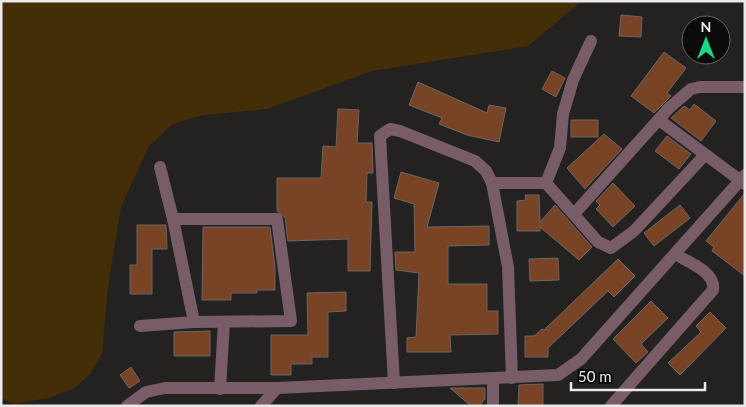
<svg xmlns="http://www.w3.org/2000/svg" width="746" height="407" font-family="Lato,sans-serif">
<rect width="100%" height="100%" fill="#242121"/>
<polygon fill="#442e08" points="1,1 582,1 528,46 372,71 267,109 203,115 173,124 149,146 121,207 108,287 102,354 90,374 73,389 48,398 14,404 1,398"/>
<g fill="#794326" stroke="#6b6766">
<polygon points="621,15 642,17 641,37 619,36"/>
<polygon points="664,52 686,68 667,93 671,96 654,113 631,96"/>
<polygon points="552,71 565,78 556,97 542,89"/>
<polygon points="418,82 487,113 489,105 506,108 499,142 467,135 439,124 442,118 409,105"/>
<polygon points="694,104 716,121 701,141 671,118 684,106 690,110"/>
<polygon points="338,109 359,110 357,143 372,143 373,173 367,173 366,202 372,202 370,271 348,271 348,239 288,241 285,217 277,211 277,178 321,178 323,146 336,147"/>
<rect x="571" y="120" width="27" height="17"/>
<polygon points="604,134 622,149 585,189 567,168"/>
<polygon points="667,136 691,154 679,169 655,151"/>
<polygon points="401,172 439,183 427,227 489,226 489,245 448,246 448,284 487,284 487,311 498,311 498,334 450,335 451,352 407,352 407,338 416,337 419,273 396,270 395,252 415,252 414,204 394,198"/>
<polygon points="613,183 635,206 613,227 596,209 600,205 596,201"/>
<polygon points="745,193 745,276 712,251 714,247 706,241"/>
<polygon points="525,195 539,195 540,222 555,205 592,247 579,260 540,227 540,231 517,231 517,201 526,200"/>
<polygon points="680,205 690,218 654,246 644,233"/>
<polygon points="137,225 166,225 167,249 152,249 152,294 130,294 130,265 137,265"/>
<polygon points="203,227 270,227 275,267 275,290 257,290 257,293 231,293 231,300 202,300"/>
<polygon points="558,258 559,280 530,281 529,259"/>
<polygon points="618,259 635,276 614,297 608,291 548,348 548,357 525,357 525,336 534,336 542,329 544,330"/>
<polygon points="346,292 346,311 328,312 328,357 312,357 312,364 291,364 291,375 271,375 271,335 308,335 307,293"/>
<polygon points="651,301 668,318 641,344 648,352 636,363 613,339"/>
<polygon points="710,312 726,328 680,375 668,363 701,332 696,326"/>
<polygon points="210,331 210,356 174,356 174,332"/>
<polygon points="131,367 140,381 129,388 120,375"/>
<polygon points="543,384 543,406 518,406 519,385"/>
<polygon points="450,388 485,388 485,399 479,406 471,406"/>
</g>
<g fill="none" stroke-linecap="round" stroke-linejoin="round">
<g stroke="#785d68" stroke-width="12">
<polyline points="659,120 745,184"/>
<polyline points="160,167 173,219"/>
<polyline points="546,183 560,148 563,114 573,80 591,41"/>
<polyline points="574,214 669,108 691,89 700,87 745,87"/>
<polyline points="140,326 194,322 291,321 277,219 173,219 194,322"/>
<polyline points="493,378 493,406"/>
<polyline points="512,378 508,267 492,183 546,183 598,242 611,248 634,231 703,157 707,156"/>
<polyline points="394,383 380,136 390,129 400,131 475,161 486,171 492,183"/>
<polyline points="220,389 224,322"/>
<polyline points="127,406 146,392 165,388 277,388 558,375 581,359 745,175"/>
<polyline points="261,406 277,388"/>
<path d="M 611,406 L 713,290 C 716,272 688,262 675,254"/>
</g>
</g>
<rect width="746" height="407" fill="none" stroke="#ebe9e9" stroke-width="5"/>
<g transform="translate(706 40)"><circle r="24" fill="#0c0b0b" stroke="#656464"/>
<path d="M0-4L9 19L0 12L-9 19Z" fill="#15d989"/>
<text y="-8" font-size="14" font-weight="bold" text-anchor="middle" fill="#ebe9e9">N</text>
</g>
<path d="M571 382v8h134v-8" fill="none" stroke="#ebe9e9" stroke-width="2.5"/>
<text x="578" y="382" font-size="15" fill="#ebe9e9" stroke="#0c0b0b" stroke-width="4" paint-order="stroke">50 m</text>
</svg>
